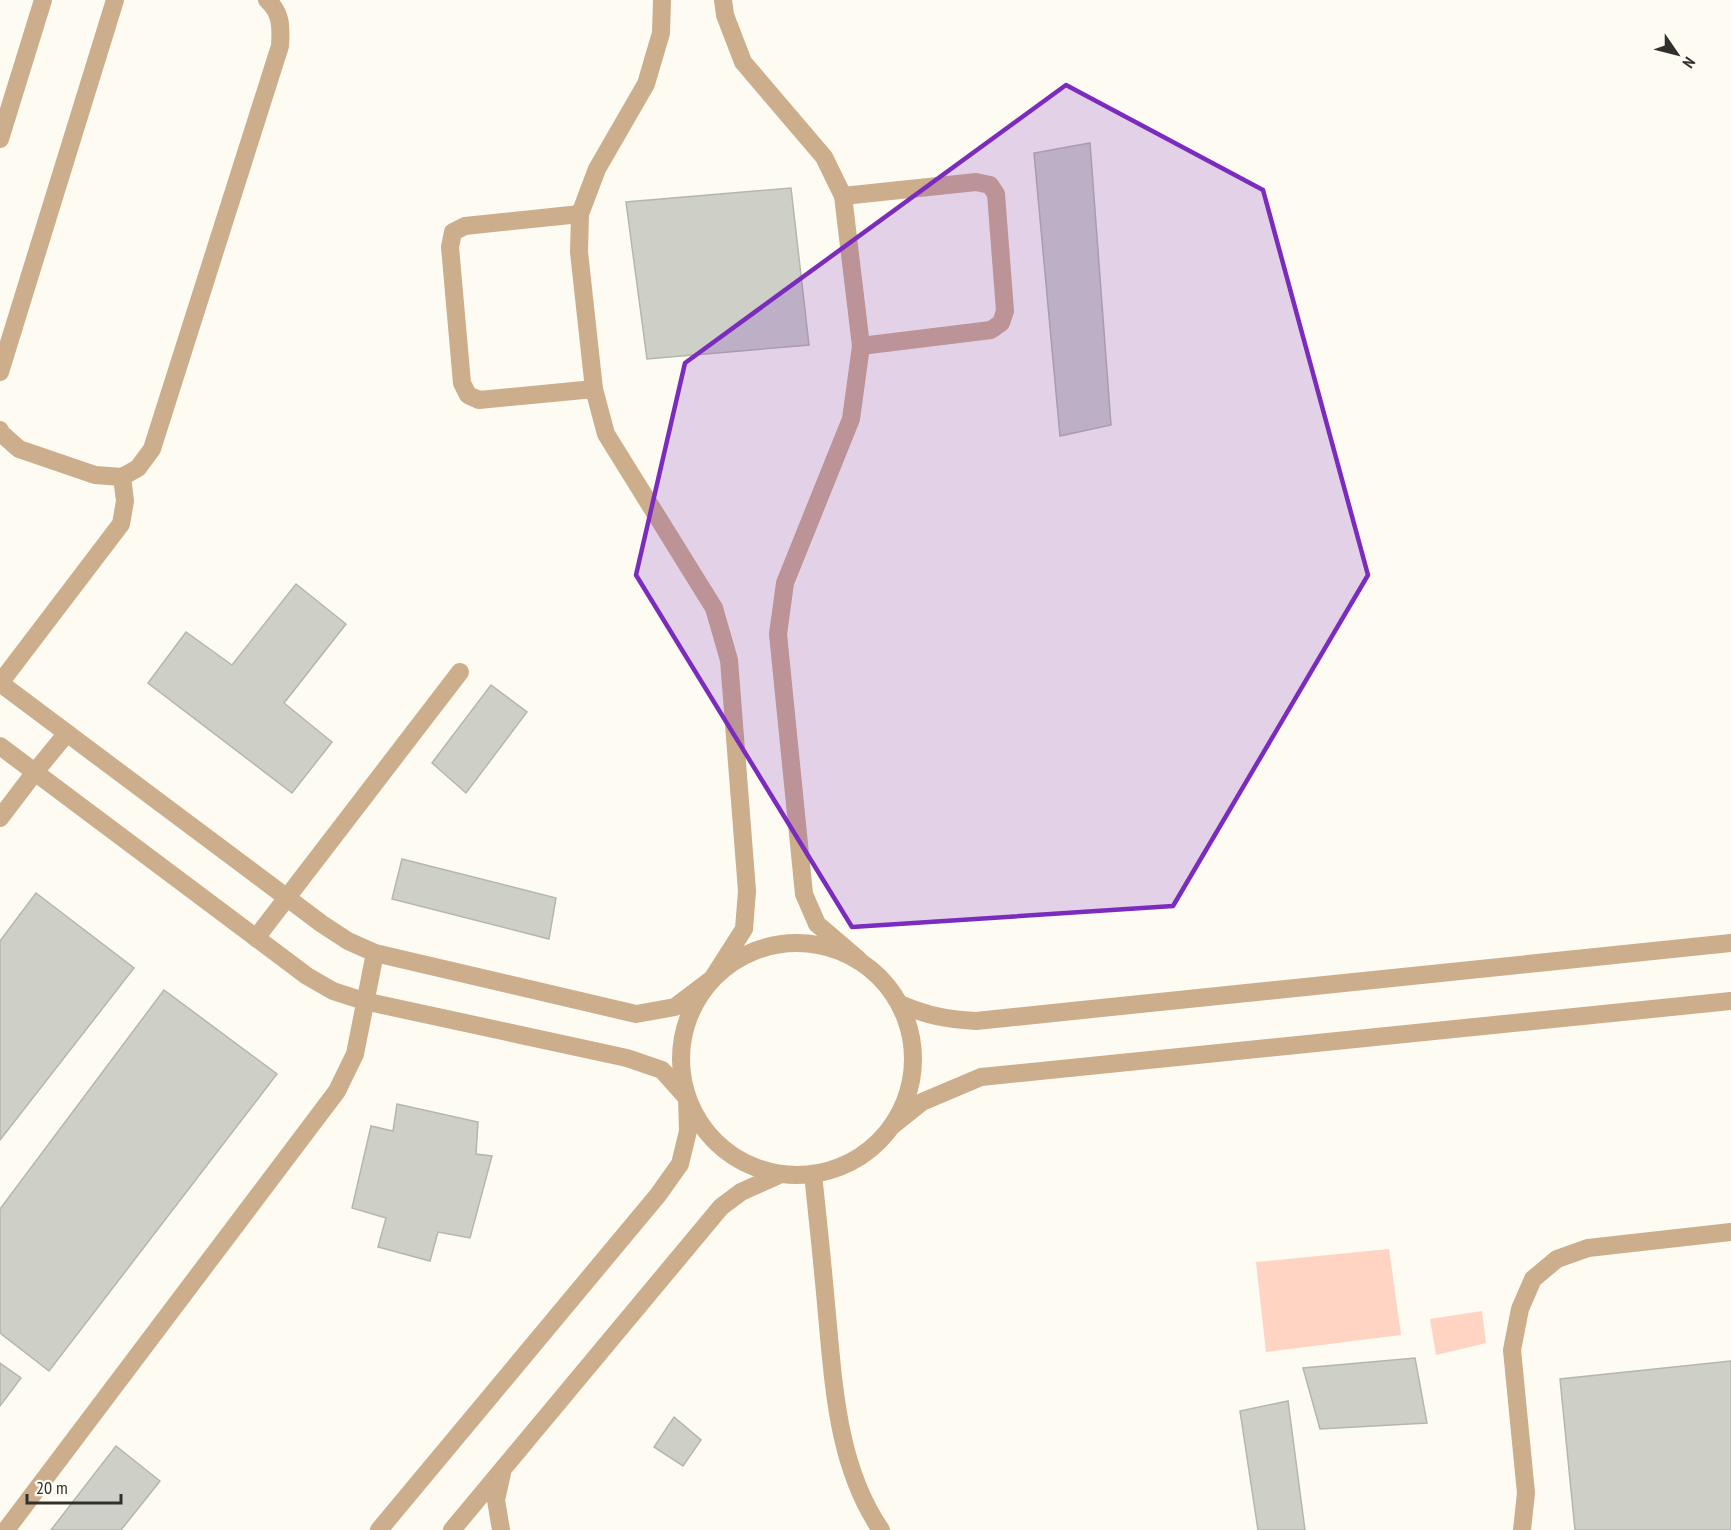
<svg xmlns="http://www.w3.org/2000/svg" width="1731" height="1530" font-family="'PT Sans Narrow',sans-serif">
<rect width="100%" height="100%" fill="#fdfbf2"/>
<g fill="#ffd4c2">
<polygon points="1389,1249 1401,1335 1266,1352 1256,1262"/>
<polygon points="1482,1311 1486,1343 1436,1355 1430,1319"/>
</g>
<g fill="#ced0c8" stroke="#b5b7af" stroke-width="1.5">
<polygon points="1090,143 1111,425 1060,436 1034,153"/>
<polygon points="791,188 809,345 647,359 626,202"/>
<polygon points="296,584 346,624 284,703 332,742 292,793 148,683 186,632 232,665"/>
<polygon points="491,685 527,712 466,793 432,763"/>
<polygon points="402,859 556,898 549,939 392,899"/>
<polygon points="36,893 134,968 0,1140 0,941"/>
<polygon points="164,990 277,1074 49,1371 0,1333 0,1209"/>
<polygon points="397,1104 478,1122 476,1154 492,1156 470,1238 438,1232 430,1261 378,1247 386,1218 352,1208 371,1126 393,1131"/>
<polygon points="1415,1358 1427,1423 1320,1429 1303,1368"/>
<polygon points="1731,1361 1731,1530 1575,1530 1560,1379"/>
<polygon points="0,1363 21,1378 0,1406"/>
<polygon points="1288,1401 1305,1530 1258,1530 1240,1411"/>
<polygon points="674,1417 701,1440 683,1466 654,1447"/>
<polygon points="116,1446 160,1481 121,1530 51,1530"/>
</g>
<g fill="none" stroke-linecap="round" stroke-linejoin="round">
<g stroke="#ccad8c" stroke-width="18">
<polyline points="723,0 725,15 743,62 824,157 843,196 861,346 851,419 785,583 778,634 804,894 817,924 858,959"/>
<polyline points="0,139 43,0"/>
<polyline points="843,196 976,182 990,185 996,194 1005,311 1001,323 991,330 861,346"/>
<polyline points="580,214 465,226 453,232 450,247 462,383 468,395 479,400 594,389"/>
<polyline points="0,372 115,0"/>
<path d="M 0,430 L 1,433 L 19,449 L 95,475 L 122,477 L 138,468 L 152,449 L 280,46 C 281,28 282,13 267,0"/>
<polyline points="0,683 322,924 348,941 375,953 636,1014 675,1007 712,979 744,929 747,891 729,660 714,608 606,434 594,389 579,252 580,214 597,169 646,84 661,33 662,0"/>
<polyline points="0,683 121,524 125,501 122,477"/>
<polyline points="0,746 307,976 333,991 364,1001 627,1058 662,1070 687,1098 688,1131 680,1164 658,1195 379,1530"/>
<polyline points="0,818 35,772 67,733"/>
<polyline points="256,938 460,672"/>
<circle cx="797" cy="1059" r="116"/>
<path d="M 900,1004 C 929,1016 945,1019 976,1021 L 1731,943"/>
<polyline points="892,1126 922,1102 981,1077 1731,1001"/>
<path d="M 813,1174 C 818,1221 823,1268 827,1315 C 834,1389 838,1467 881,1530"/>
<polyline points="6,1530 337,1091 355,1054 375,953"/>
<polyline points="452,1530 721,1207 741,1192 781,1174"/>
<polyline points="501,1530 496,1500 502,1473"/>
<polyline points="1522,1530 1526,1493 1512,1350 1520,1309 1533,1279 1557,1259 1588,1248 1731,1232"/>
</g>
</g>
<path fill="#7b2cbf" fill-opacity="0.2" stroke="#7b2cbf" stroke-width="4.5" stroke-linejoin="round" d="M 1066,85 L 1263,190 L 1368,575 L 1173,906 L 852,927 L 636,575 L 685,363 Z"/>
<g transform="translate(1677 54) rotate(125)" stroke="#fdfbf2" stroke-width="4.5" paint-order="stroke">
<path d="M0-4.5L10 22L0 15L-10 22Z" fill="#31302d"/>
<text y="-9" font-size="16" font-weight="bold" text-anchor="middle" fill="#31302d">N</text>
</g>
<path d="M27 1494v9h94v-9" fill="none" stroke="#31302d" stroke-width="3"/>
<text x="36" y="1494" font-size="18" fill="#31302d" stroke="#fdfbf2" stroke-width="4.5" paint-order="stroke">20 m</text>
</svg>
